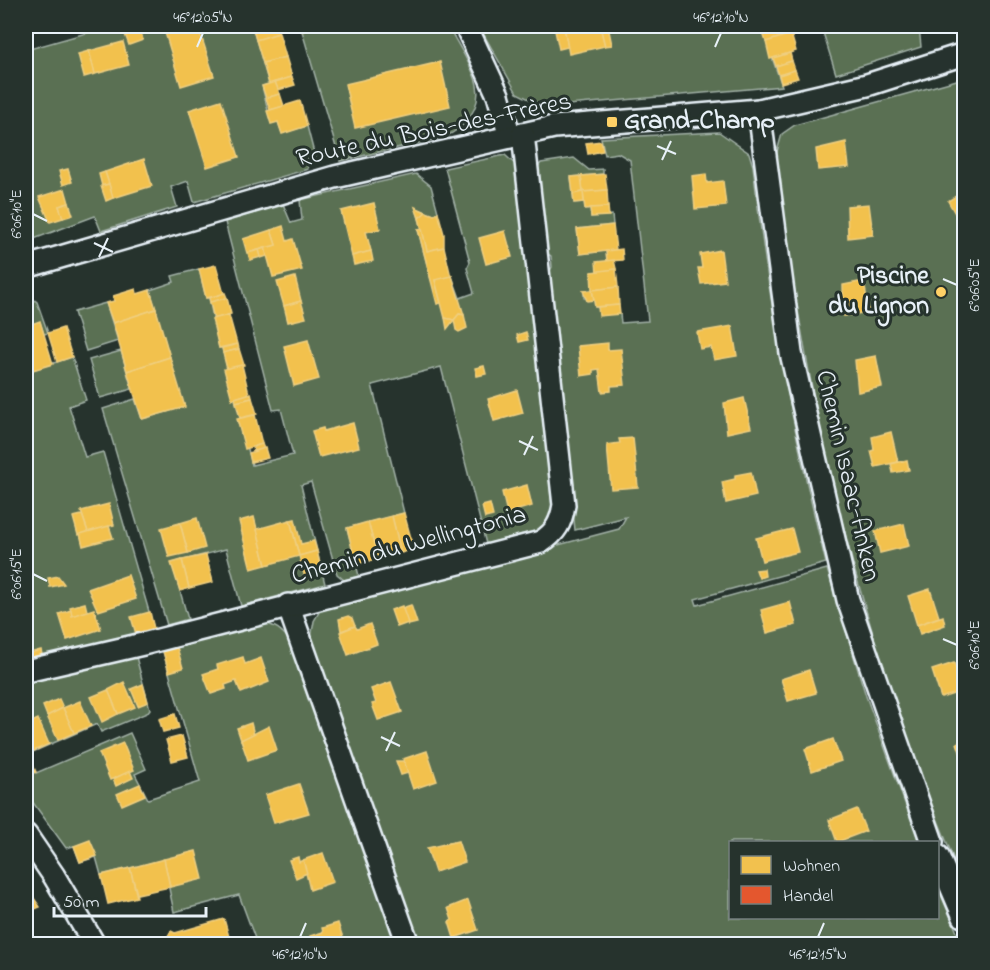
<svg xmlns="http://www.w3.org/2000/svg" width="990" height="970" font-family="'Indie Flower',sans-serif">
<rect width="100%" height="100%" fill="#26332d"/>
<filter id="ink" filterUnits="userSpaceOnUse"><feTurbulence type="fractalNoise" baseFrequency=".0167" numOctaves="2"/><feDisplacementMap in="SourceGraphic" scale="12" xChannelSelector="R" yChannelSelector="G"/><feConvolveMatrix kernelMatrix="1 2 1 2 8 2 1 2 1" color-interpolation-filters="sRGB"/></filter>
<g filter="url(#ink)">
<g fill="#5a7053" stroke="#a1b0a6" stroke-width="1.5">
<polygon points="111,26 252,26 269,84 262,86 271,123 278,122 282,133 307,126 315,157 306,159 308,169 194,202 188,181 171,187 177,207 101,231 95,216 26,242 26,117 34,113 26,82 26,50"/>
<path d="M 318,26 L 448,26 C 456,42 474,68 477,85 C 482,108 464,129 444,137 L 340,161 L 302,31 Z"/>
<polygon points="479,26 761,26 782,86 545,107 517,93"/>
<polygon points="821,26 919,26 921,47 836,74"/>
<path d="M 964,78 L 964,883 C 863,651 805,406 776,155 L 782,134 L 795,125 Z"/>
<path d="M 719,132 L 749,153 L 753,166 C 768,301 793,432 826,563 L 695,599 L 697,605 L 827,569 L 866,696 L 919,842 L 730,842 L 730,918 L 938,918 L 938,888 L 962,944 L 418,944 L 311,638 L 314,621 L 322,607 L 619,529 L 626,517 L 575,530 L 549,273 L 552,267 L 551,256 L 546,253 L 537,168 L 541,163 L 574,158 L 589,170 L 603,169 L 603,174 L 571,177 L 574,203 L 584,202 L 585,209 L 590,208 L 591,217 L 612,215 L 613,225 L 577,229 L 580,254 L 606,251 L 607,261 L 597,272 L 592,290 L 584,291 L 584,298 L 594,300 L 595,307 L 620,314 L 621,323 L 648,321 L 630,160 L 618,153 L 605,155 L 601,138 Z"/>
<polygon points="505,155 519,168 553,518 545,528 486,544 441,367 372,385 404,513 347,528 359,576 344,580 337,574 311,482 301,485 325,584 241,606 226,549 172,563 188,619 167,625 103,409 135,399 142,419 184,407 150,290 174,282 172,276 199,269 206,298 209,298 219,348 222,348 252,465 293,455 281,409 273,410 225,222 283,204 291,223 302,220 300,200 416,174 431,186 438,212 434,215 416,208 422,229 418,230 431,280 452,276 460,298 474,293 467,268 470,262 445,168"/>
<polygon points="26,293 37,302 48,333 44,334 40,322 26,326"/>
<polygon points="106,303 118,341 86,351 74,312"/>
<polygon points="121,351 132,389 100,398 89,360"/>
<polygon points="72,357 86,400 69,406 85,457 103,452 154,629 26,664 26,372"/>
<path d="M 259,622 C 275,625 282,629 291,643 L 397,944 L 257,944 L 239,895 L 174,912 L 163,860 L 101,875 L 96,857 L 80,862 L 74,846 L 66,848 L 26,793 L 26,682 L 132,654 L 136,657 L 150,709 L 147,713 L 101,732 L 97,724 L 28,754 L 36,773 L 130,733 L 146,769 L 135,774 L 148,799 L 200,782 L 162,648 Z"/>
</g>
<g fill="#f2c14e" stroke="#efcf81" stroke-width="1.5">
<polygon points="122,26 139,26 143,40 129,45"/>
<polygon points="175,26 198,26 214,76 181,86 164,29"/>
<polygon points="252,26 277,26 279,33 256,40"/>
<polygon points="300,26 318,26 318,27 302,31"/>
<polygon points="554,26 564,26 568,47 559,49"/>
<polygon points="564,26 600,26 605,46 569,54"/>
<polygon points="600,26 608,26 612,45 605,46"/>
<polygon points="761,26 788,26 791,34 766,42"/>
<polygon points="279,33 286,57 263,63 256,40"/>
<polygon points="791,34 796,51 770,59 766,42"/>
<polygon points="123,42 129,65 95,74 89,51"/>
<polygon points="89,51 95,74 84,77 78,54"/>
<polygon points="790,53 792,61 776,66 773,58"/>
<polygon points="286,57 292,77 269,84 263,63"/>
<polygon points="792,61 795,70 779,75 776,66"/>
<polygon points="440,62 450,106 355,128 345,84"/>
<polygon points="795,70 798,78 781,83 779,75"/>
<polygon points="292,77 295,85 278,90 275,82"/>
<polygon points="275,82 280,94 266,98 262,86"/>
<polygon points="280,94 284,106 270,110 266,98"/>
<polygon points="221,100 239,157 207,167 189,110"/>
<polygon points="300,101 307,126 282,134 278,122 271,124 267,111"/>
<polygon points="601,141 603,151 588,154 586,143"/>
<polygon points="846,142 849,167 818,170 816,149"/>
<polygon points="144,159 152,186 113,198 105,172"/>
<polygon points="68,169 72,182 63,185 59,171"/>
<polygon points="105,172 109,184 102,186 99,174"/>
<polygon points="605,174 607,190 583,192 581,176"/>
<polygon points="706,174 707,183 723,181 726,206 695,209 692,176"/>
<polygon points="581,176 583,192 573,194 571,177"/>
<polygon points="109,184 113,198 106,201 101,186"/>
<polygon points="65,189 69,203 59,206 63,218 50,222 39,197"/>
<polygon points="607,190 608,207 585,209 583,192"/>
<polygon points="964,191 964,229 948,201"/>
<polygon points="583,192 584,202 574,203 573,194"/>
<polygon points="69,203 73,215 63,218 59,206"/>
<polygon points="374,203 380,229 366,232 371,251 352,256 341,211"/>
<polygon points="869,204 873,235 848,238 847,206"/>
<polygon points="415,207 426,212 419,218"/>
<polygon points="608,207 609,216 591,217 590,208"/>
<polygon points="426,212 434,215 438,212 444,234 444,247 427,251 419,218"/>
<polygon points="613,225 616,250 580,254 577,229"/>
<polygon points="283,226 287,241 293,239 302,270 273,277 265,248 276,245 271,230"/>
<polygon points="422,229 427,251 444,247 451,277 435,280 441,303 437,304 418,230"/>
<polygon points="271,230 276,245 247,253 243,239"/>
<polygon points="505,231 512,257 486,264 479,238"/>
<polygon points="265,248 267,256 261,258 259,250"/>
<polygon points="622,249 623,260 607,261 606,251"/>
<polygon points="259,250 261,257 250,260 248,253"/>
<polygon points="721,250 725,281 701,284 698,268 702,268 700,254"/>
<polygon points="371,251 373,261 354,265 352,256"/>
<polygon points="614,260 616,269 597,272 596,262"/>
<polygon points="216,265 224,294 206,298 199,269"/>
<polygon points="616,269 618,287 592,290 591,272"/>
<polygon points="452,276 464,315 459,314 454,320 445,318 435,280"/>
<polygon points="295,277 301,301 284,306 277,282"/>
<polygon points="864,281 869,312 844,316 843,285"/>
<polygon points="618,287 619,305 595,307 592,290"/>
<polygon points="136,289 137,294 150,290 156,309 113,323 106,303 114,301 113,296"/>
<polygon points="592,290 594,300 587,301 583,291"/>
<polygon points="225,293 227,298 210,302 209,298"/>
<polygon points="227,298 231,314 214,319 210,302"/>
<polygon points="301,301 306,318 288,322 284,306"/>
<polygon points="619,305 620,314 599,316 598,307"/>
<polygon points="156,309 170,357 127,371 113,323"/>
<polygon points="459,314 464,315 467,328 459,332 456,330 454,320"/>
<polygon points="229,315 237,344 219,348 212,319"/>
<polygon points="445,318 454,320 447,329"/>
<polygon points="40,321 53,364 26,372 26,326"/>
<polygon points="732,326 737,356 714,360 711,347 700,349 697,332"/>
<polygon points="63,328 72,357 57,362 48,333"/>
<polygon points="526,332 528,340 519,342 517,335"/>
<polygon points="308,340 319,379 294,386 284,346"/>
<polygon points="608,343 608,350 621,349 625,385 611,386 611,391 602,392 599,369 593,370 593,374 581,376 578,346"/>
<polygon points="238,344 239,349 223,353 222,348"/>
<polygon points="239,349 244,365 227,369 223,353"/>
<polygon points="876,356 882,387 858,392 855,360"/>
<polygon points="170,357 185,407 142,419 127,371"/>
<polygon points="242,365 249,394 232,399 224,369"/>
<polygon points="484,366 486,374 477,376 475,368"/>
<polygon points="517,390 523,413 494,421 488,399"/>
<polygon points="251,393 252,398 236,402 235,398"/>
<polygon points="252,398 257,414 240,418 236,402"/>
<polygon points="744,398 751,428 727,433 724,403"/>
<polygon points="255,415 262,444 245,449 237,419"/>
<polygon points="353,423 359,447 319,457 312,431 323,428 324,431"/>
<polygon points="891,432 898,462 875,467 871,451 874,450 872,437"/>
<polygon points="633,438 638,487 611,489 607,445 620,443 619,439"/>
<polygon points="262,444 264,449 254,451 253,447"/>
<polygon points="265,448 268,458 251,462 249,453"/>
<polygon points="907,460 909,470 893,473 891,464"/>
<polygon points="751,472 756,496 726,503 722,482 735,479 735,475"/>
<polygon points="527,485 532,506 507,513 502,492"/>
<polygon points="109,504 114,525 88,532 81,511"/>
<polygon points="490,504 493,516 485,518 482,506"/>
<polygon points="404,513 414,549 401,553 392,516"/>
<polygon points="82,515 88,532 78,535 73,517"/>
<polygon points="392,516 401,553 378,559 368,522"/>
<polygon points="254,517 266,565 251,569 239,521"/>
<polygon points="197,518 205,548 188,553 180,523"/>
<polygon points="295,519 301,544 314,541 317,551 299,556 290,520"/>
<polygon points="290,520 299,556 266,565 257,529"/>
<polygon points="368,522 378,559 356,564 347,528"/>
<polygon points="180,523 188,553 169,557 161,528"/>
<polygon points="904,524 909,546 880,553 875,531"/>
<polygon points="109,526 113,538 83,546 80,534"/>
<polygon points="792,529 798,552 762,561 756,538"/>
<polygon points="317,551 322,573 305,578 299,556"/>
<polygon points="206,555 213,582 189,588 182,560"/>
<polygon points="182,560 189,588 180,591 171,563"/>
<polygon points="764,569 765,576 759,578 756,570"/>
<polygon points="128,575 136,599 98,611 88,589"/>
<polygon points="58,576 64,584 50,587 48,578"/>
<polygon points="930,589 939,617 917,625 908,596"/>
<polygon points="790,602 796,625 767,633 761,610"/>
<polygon points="85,603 87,611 72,616 70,607"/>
<polygon points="411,605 417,623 408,625 402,608"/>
<polygon points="402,606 408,623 397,627 391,610"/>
<polygon points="94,609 101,629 67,640 59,614 71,610 72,616"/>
<polygon points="150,612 154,629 136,634 131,617"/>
<polygon points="348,616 352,618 355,626 341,631 339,619"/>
<polygon points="943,616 945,625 920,634 917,625"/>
<polygon points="370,624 377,644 348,655 340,632 355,626 357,629"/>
<polygon points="176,644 183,668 169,672 162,648"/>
<polygon points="41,650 43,659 28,663 26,654"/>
<polygon points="243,657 245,664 261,658 269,682 241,693 236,681 225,685 226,689 211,694 203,674 218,669 217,665"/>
<polygon points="954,663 963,691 941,698 932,670"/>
<polygon points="809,670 816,693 788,701 781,679"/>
<polygon points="124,682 135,707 118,714 108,690"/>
<polygon points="391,682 402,712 378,720 372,704 376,703 371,689"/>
<polygon points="143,684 148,702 138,706 131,689"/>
<polygon points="108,690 118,714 102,722 91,697"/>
<polygon points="59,699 63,708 47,716 43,706"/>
<polygon points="80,701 91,726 74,733 63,708"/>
<polygon points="63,708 74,733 58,740 47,716"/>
<polygon points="175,714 179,728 163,732 159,719"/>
<polygon points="38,719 49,744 27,754 26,725"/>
<polygon points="251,723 254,735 241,740 237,728"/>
<polygon points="269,726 277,750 248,760 241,740"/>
<polygon points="182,736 188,757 172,761 166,740"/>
<polygon points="833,739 841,761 812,771 805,749"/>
<polygon points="964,740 964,763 957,743"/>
<polygon points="123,743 134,770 110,780 99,753"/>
<polygon points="427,751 437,781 413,789 403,759"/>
<polygon points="29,756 36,772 26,776 26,757"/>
<polygon points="396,761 404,761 408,773 401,775"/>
<polygon points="130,771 133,778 116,786 113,779"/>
<polygon points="140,784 145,795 122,805 117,794"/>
<polygon points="299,784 309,813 274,823 265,795"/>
<polygon points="857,809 866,831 837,842 829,820"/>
<polygon points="90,840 97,856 80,862 74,846"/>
<polygon points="458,841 465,862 435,872 427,848"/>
<polygon points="196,851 203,879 170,887 164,859"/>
<polygon points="323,853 333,882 310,890 303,860"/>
<polygon points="298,857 299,862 303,860 307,873 296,878 289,860"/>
<polygon points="164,859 170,887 137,894 130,868"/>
<polygon points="130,868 137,897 108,904 101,875"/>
<polygon points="26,887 40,907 30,911 26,900"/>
<polygon points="468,900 478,930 454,938 449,922 452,920 448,908"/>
<polygon points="224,919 231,944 222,944 221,938 197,944 163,944 171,931 175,933"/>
<polygon points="338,923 345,944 313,944 310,936 323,932 322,928"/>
</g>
<polygon fill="#e4572e" stroke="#e5856b" stroke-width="1.5" points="221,938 222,944 197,944"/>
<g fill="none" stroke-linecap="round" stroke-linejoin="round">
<g stroke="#e8f1f8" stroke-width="26">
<g id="minor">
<polyline points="466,26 498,95 510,137"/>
<polyline points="759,110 791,353 848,600 932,842"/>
<polyline points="26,267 335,177 523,134 554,127 759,110 867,85 964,54"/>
<polyline points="288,605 408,944"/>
<path d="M 26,671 L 143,644 L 541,542 C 556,532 561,523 564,505 L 523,134"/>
<polyline points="26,835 54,876 94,944"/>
<polyline points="938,856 964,917"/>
</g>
</g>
<use href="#minor" stroke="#26332d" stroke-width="21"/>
</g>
</g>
<path fill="none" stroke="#e8f1f8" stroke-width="2" d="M 197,47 L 203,33M 715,47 L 721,33M 657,146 L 676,154M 662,160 L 671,141M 33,214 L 47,221M 94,243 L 113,252M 99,257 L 108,238M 943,279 L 957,285M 519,441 L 538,450M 524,455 L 533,436M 33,574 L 47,581M 943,639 L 957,645M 381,737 L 400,746M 386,751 L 395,732M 300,937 L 306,923M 818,937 L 824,923"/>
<g fill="#ffd166" stroke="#26332d" stroke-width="2">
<rect x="606" y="116" width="12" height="12" rx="3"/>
<circle cx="941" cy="292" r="6"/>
</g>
<g text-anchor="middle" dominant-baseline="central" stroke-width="6" stroke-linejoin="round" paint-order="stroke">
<g font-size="26" font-weight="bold" fill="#e8f1f8" stroke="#26332d" text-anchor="start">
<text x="624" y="122">Grand-Champ</text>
<text x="929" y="277" text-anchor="end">Piscine<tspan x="929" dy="30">du Lignon</tspan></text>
</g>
<g font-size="26" fill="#e8f1f8" stroke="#26332d">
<text transform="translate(434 131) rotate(-12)">Route du Bois-des-Frères</text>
<text transform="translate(847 476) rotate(77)">Chemin Isaac-Anken</text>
<text transform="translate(409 546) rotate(-15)">Chemin du Wellingtonia</text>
</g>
</g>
<rect width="990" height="970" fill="none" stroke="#26332d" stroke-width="66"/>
<rect x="729" y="841" width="210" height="78" fill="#26332d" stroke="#747f7e" stroke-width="1.5"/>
<rect x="741" y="856" width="30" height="18" fill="#f2c14e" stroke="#747f7e" stroke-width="1.5"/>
<text x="783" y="871" font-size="18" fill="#e8f1f8">Wohnen</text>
<rect x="741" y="886" width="30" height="18" fill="#e4572e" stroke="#747f7e" stroke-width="1.5"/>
<text x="783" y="901" font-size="18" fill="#e8f1f8">Handel</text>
<path d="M54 907v9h152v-9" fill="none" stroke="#e8f1f8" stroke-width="3"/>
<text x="63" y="907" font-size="18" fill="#e8f1f8" stroke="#26332d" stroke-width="4.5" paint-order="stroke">50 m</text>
<rect x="33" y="33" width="924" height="904" fill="none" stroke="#e8f1f8" stroke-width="2"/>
<g font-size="15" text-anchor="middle" fill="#e8f1f8">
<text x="203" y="22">46°12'05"N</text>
<text x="721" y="22">46°12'10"N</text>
<text transform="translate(16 214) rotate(-90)" y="5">6°06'10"E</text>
<text transform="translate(974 285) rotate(-90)" y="5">6°06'05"E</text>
<text transform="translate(16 574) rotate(-90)" y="5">6°06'15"E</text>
<text transform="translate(974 645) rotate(-90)" y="5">6°06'10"E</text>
<text x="300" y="959">46°12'10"N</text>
<text x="818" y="959">46°12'15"N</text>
</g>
</svg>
